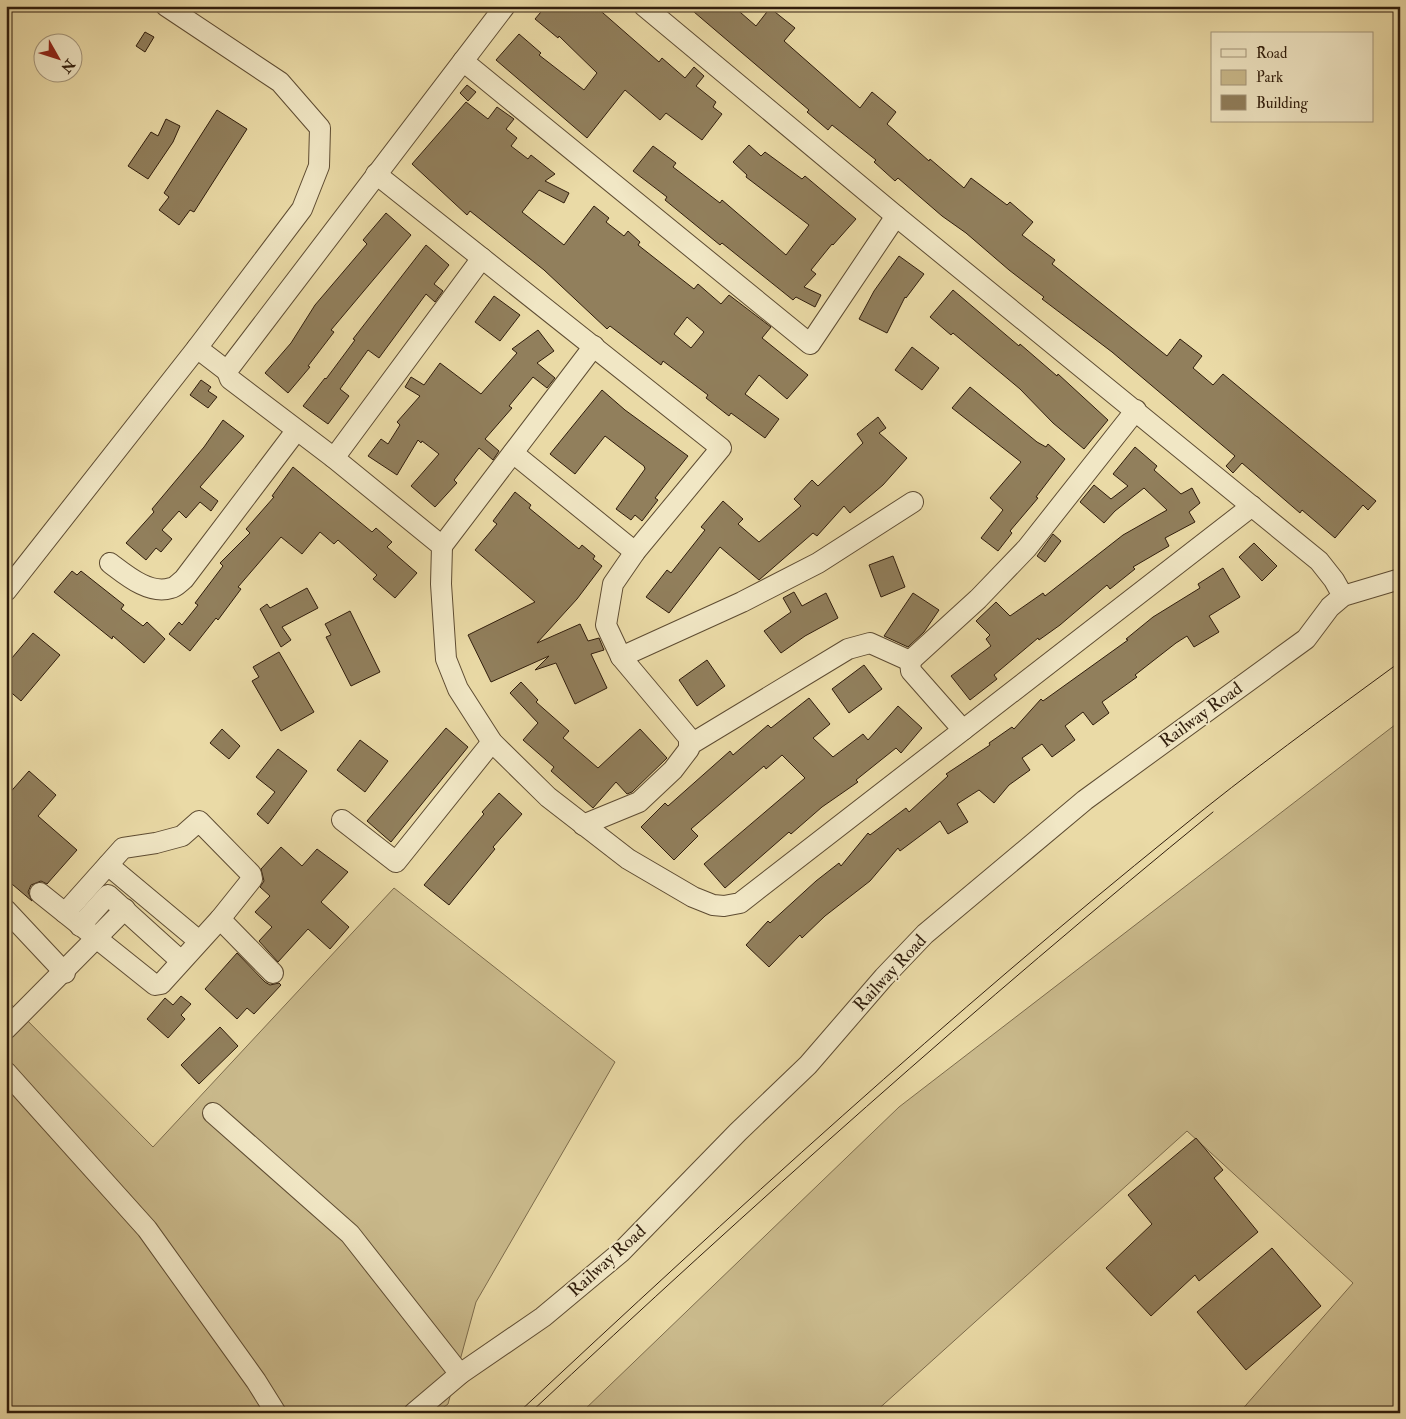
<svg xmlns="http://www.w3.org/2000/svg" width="1406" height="1419" font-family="'IM FELL Double Pica',serif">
<rect width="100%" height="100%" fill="#eadaa6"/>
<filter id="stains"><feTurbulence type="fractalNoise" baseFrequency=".004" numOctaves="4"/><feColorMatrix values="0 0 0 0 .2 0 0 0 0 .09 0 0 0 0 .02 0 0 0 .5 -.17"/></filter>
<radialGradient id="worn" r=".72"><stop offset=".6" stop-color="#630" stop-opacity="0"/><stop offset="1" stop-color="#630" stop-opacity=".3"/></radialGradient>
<g fill="#caba8c" stroke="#7d6c4c">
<polygon points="1400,721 1400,1413 1239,1413 1353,1283 1187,1131 874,1413 581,1413 899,1107"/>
<polygon points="394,888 615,1062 476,1302 448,1404 436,1413 6,1413 6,999 153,1147"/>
</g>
<g fill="#917f5c" stroke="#301d0c" fill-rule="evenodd">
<polygon points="546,6 595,6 659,62 662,58 685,78 694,67 704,76 696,86 716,102 713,107 722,114 702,140 666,113 660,120 625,90 587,138 496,60 519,34 541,53 539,55 584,90 597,73 559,36 558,38 535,19"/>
<polygon points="687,6 733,6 756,26 770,8 795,28 784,41 860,108 872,92 896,112 887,124 929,161 930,159 964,188 971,178 1007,205 1010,202 1033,222 1022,235 1055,260 1052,264 1167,356 1180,339 1202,356 1193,368 1213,385 1223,374 1376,501 1368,510 1363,505 1335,538 1302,510 1300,513 1242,463 1233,473 1226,466 1235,456 1112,352 1042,299 1044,297 1009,270 966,233 942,216 898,178 895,181 874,162 876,160 832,125 828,130 807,112 809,110"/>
<polygon points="145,32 154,37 145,52 136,46"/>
<polygon points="467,85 476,92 468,101 460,93"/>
<path d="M 466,102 L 488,119 L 497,107 L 514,119 L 506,129 L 517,138 L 511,146 L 528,159 L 531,155 L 555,174 L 545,181 L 569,193 L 564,203 L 539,190 L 522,212 L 564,245 L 594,206 L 609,218 L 606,222 L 624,236 L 628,231 L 640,242 L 638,245 L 694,289 L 698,284 L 721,304 L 729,295 L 771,327 L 762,338 L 808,375 L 787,399 L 759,375 L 745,394 L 779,419 L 765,438 L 731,413 L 729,416 L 706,398 L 708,395 L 663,361 L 661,365 L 610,326 L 607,329 L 544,270 L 470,211 L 467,215 L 412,164 ZM 687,317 L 704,332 L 691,348 L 674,334 Z"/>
<polygon points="217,110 247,129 194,212 190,210 179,225 159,210 169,197 164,193"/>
<polygon points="166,119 180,126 173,142 148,179 128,166 151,132 158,136"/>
<polygon points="749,145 761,156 765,152 802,179 805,176 856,219 833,245 832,244 811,270 816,274 804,287 821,295 815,307 796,297 793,300 722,243 720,245 665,200 667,197 633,171 653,146 676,163 673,167 720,203 722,200 786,255 809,225 746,177 747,175 733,162"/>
<polygon points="386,213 411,235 331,330 334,332 308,366 310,367 288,393 265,373 291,343 315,305 367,244 363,240"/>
<polygon points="426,245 449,265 434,284 443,291 435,302 426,294 379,358 368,350 340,389 349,396 328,424 303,406 325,378 326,379 355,340 353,339"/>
<polygon points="899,256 924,274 906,298 905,297 887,333 859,319 874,291"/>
<polygon points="953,290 1019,346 1020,344 1057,376 1058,374 1108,420 1084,449 1053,423 1020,389 953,333 951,335 930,317"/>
<polygon points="494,296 520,315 500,341 475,322"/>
<polygon points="538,330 554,351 537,363 555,378 547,388 533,377 509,406 512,408 485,439 499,451 493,460 479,448 454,480 457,483 435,507 411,486 439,454 422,441 421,443 418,440 397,475 368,456 381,439 388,444 400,425 397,422 420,396 405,387 411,377 424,385 440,363 481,394 517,353 512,349"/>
<polygon points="912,347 939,368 922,390 895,370"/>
<polygon points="201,380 211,387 208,391 217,397 208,408 190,395"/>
<polygon points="970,387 1037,442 1046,447 1048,444 1065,459 1036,497 1038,498 1010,531 1012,533 998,551 981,538 1003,510 990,498 1021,462 952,408"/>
<polygon points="602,390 625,410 688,456 655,498 658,500 642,521 635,515 631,520 616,509 645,469 644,466 605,436 575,474 550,454"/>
<polygon points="878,417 886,428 879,433 907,458 883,485 850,513 844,506 817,536 813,533 759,580 720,547 669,613 646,597 667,570 671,573 705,530 701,527 723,501 743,519 738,524 759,542 801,506 794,499 812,480 818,486 863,443 857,434"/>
<polygon points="223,420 244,436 200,487 218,501 211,511 200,502 186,518 179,511 162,530 172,539 161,552 156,548 146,560 126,543 154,512 152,509 204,447"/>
<polygon points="1135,447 1157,466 1154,470 1181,494 1192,488 1200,503 1189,512 1195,522 1165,538 1169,546 1133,567 1135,569 1110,589 1107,585 1060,625 1039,640 1038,638 994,675 997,679 970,700 951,676 991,646 986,639 990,635 976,621 996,602 1010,616 1043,593 1045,596 1123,535 1167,510 1144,488 1115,511 1104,523 1080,502 1094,485 1111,499 1128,486 1113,474"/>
<polygon points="293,467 372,532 376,528 392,542 387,547 417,573 395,598 373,579 377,575 338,540 334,544 320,532 302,554 281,537 238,587 241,589 218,620 216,618 190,651 169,634 179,622 182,625 198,605 195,603 223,566 220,563 250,533 246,529 274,497 272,496"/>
<polygon points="515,492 531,505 529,508 579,549 582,545 595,556 593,559 602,566 577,599 537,643 580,624 588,641 599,638 604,650 591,654 607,688 575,704 556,663 535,670 549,656 491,682 468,635 535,602 475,550 497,524 493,521"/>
<polygon points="1053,534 1061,541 1045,562 1037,556"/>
<polygon points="1254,543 1277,566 1262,581 1239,557"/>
<polygon points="893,556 905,587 881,597 869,565"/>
<polygon points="1223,568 1240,597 1209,616 1219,632 1194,647 1187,636 1176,643 1135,675 1137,677 1102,702 1109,713 1093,725 1083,712 1065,726 1075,740 1052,757 1042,744 1022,758 1030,770 1009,785 994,803 979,790 957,804 968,822 948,834 940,821 900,851 898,848 870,881 825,916 802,938 800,935 769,967 746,945 768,921 770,923 816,881 839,863 841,866 868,833 870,835 906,808 909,812 948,776 946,774 990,745 989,743 1012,727 1014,729 1041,699 1043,701 1128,640 1126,639 1153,617 1200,588 1198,584"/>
<polygon points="72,571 77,575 81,571 124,605 121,609 143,626 147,622 165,639 144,663 113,636 112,639 54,592"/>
<polygon points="307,588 318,608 282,627 291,640 281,647 260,609 267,604 270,608"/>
<polygon points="794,592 802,606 826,593 838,618 805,636 781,653 764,631 791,612 783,598"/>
<polygon points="913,593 939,610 924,632 908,647 884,636"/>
<polygon points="350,611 380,672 351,686 326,637 331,635 325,624"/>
<polygon points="33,633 60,655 21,701 6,688 6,665"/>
<polygon points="279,652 314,712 281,731 252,681 259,677 253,667"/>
<polygon points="707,660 725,686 697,706 679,680"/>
<polygon points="864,665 882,689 849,713 832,689"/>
<polygon points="521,682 538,700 536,702 569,731 563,738 598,768 640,729 667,758 632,792 627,794 616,782 593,808 551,771 554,767 523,740 538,723 510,693"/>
<polygon points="809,698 830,724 813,738 833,757 863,734 868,740 898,706 922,728 901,753 896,748 856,780 858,782 822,807 791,834 789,832 725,888 704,864 805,778 782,755 766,769 764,766 691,829 698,836 674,860 641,827 665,803 668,806 730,751 733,755 768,725 771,728"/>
<polygon points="446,728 468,747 391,842 367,821"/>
<polygon points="222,729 240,746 229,759 210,743"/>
<polygon points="360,740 388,761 365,792 337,770"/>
<polygon points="278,749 307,771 268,824 257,814 275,792 256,777"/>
<polygon points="29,771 56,795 38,816 77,850 47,884 41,881 31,885 28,892 32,901 6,879 6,797"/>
<polygon points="499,793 522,814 493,847 495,849 449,905 424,885 484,814 482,812"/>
<polygon points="281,847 302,866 317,849 348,872 321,902 349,927 330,949 308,929 278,962 259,941 272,927 255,912 270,896 260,887 264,881 261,869"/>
<polygon points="237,953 265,982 270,985 279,983 281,985 254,1014 247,1008 237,1019 205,989"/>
<polygon points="181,996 191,1004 181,1015 185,1019 168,1038 147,1019 165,998 173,1005"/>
<polygon points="220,1027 238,1046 199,1084 181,1065"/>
<polygon points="1196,1138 1223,1170 1214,1178 1258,1232 1199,1281 1195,1275 1151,1316 1106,1268 1152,1224 1128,1195"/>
<polygon points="1272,1248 1321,1306 1246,1370 1197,1312"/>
</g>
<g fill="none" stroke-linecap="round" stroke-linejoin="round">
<g stroke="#5e4c32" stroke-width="22">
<g id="minor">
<polyline points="505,6 227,371 230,379 334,458 442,546 441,584 446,659 458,689 492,742 548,797 628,859 693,897 713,905 724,906 740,903 1252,506"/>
<polyline points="644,6 896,216 1319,561 1334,580 1343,596"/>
<polyline points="463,61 810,344 896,216"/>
<polyline points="376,174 721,448 635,552 613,584 606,625 621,657 689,738 689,749 673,770 639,802 583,825"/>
<polyline points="197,348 227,371"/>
<polyline points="513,453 635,552"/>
<polyline points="334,458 482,258"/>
<polyline points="442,546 594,346"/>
<path d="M 110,563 C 126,575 149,595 171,588 C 176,587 180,582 184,579 L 296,431"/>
<polyline points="6,591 197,348 302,209 319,166 320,128 280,82 166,6"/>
<polyline points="621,657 742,602 818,563 913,502"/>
<polyline points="910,661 978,599 1027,548 1136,410"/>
<polyline points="910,661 911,671 963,730"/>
<polyline points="691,744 848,649 870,643 910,661"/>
<polyline points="342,820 396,862 492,742"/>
<polygon points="199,821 251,874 252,879 220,919 161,984 155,985 65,913 123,848 156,843 182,836"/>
<polyline points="108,865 199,941"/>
<polyline points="40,893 65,913"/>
<polyline points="6,910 65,973"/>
<polyline points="220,919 273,973"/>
<polyline points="80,926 108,895 181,961"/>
<polyline points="6,1029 125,909"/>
<polyline points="6,1072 147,1229 256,1381 276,1413"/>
<polyline points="213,1113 350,1234 460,1374"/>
<polyline points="414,1413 460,1374 543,1317 621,1252 738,1132 808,1065 884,977 925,934 1085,800 1306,639 1330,607 1343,596 1400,579"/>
</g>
</g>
<use href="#minor" stroke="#f1e7c5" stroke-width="20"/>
<g stroke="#301d0c" stroke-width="1">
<path d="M 518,1413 C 732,1213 949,1015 1177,831 C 1249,772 1325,717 1400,662"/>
<path d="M 530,1413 C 752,1205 978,1004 1213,812"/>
</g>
</g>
<g text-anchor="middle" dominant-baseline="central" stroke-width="4" stroke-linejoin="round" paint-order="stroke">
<g font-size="18" fill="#301d0c" stroke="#f1e7c5">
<text transform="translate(1201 715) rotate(-36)">Railway Road</text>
<text transform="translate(890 973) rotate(-47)">Railway Road</text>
<text transform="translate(607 1261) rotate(-42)">Railway Road</text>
</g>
</g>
<rect width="1406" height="1419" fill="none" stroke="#eadaa6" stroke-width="25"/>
<rect x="8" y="8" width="1391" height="1404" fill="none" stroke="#301d0c" stroke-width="2.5"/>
<rect x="12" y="12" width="1381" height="1394" fill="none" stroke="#301d0c"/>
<rect x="1211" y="32" width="162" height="90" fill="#f1e7c5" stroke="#a4967b"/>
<rect x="1221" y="49" width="25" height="8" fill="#f1e7c5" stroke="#a4967b"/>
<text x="1256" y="58" font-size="15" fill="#301d0c">Road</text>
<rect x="1221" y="70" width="25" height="15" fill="#caba8c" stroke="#a4967b"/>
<text x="1256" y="82" font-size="15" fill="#301d0c">Park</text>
<rect x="1221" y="95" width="25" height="15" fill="#917f5c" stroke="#a4967b"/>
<text x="1256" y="108" font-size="15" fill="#301d0c">Building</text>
<g transform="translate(58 58) rotate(129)"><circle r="24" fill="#f1e7c5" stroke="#a4967b"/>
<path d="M0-4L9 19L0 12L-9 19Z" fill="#8f2418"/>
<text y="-8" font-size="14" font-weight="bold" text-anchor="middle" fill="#301d0c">N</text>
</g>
<rect width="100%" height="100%" filter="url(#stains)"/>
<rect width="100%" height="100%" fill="url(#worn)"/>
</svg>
